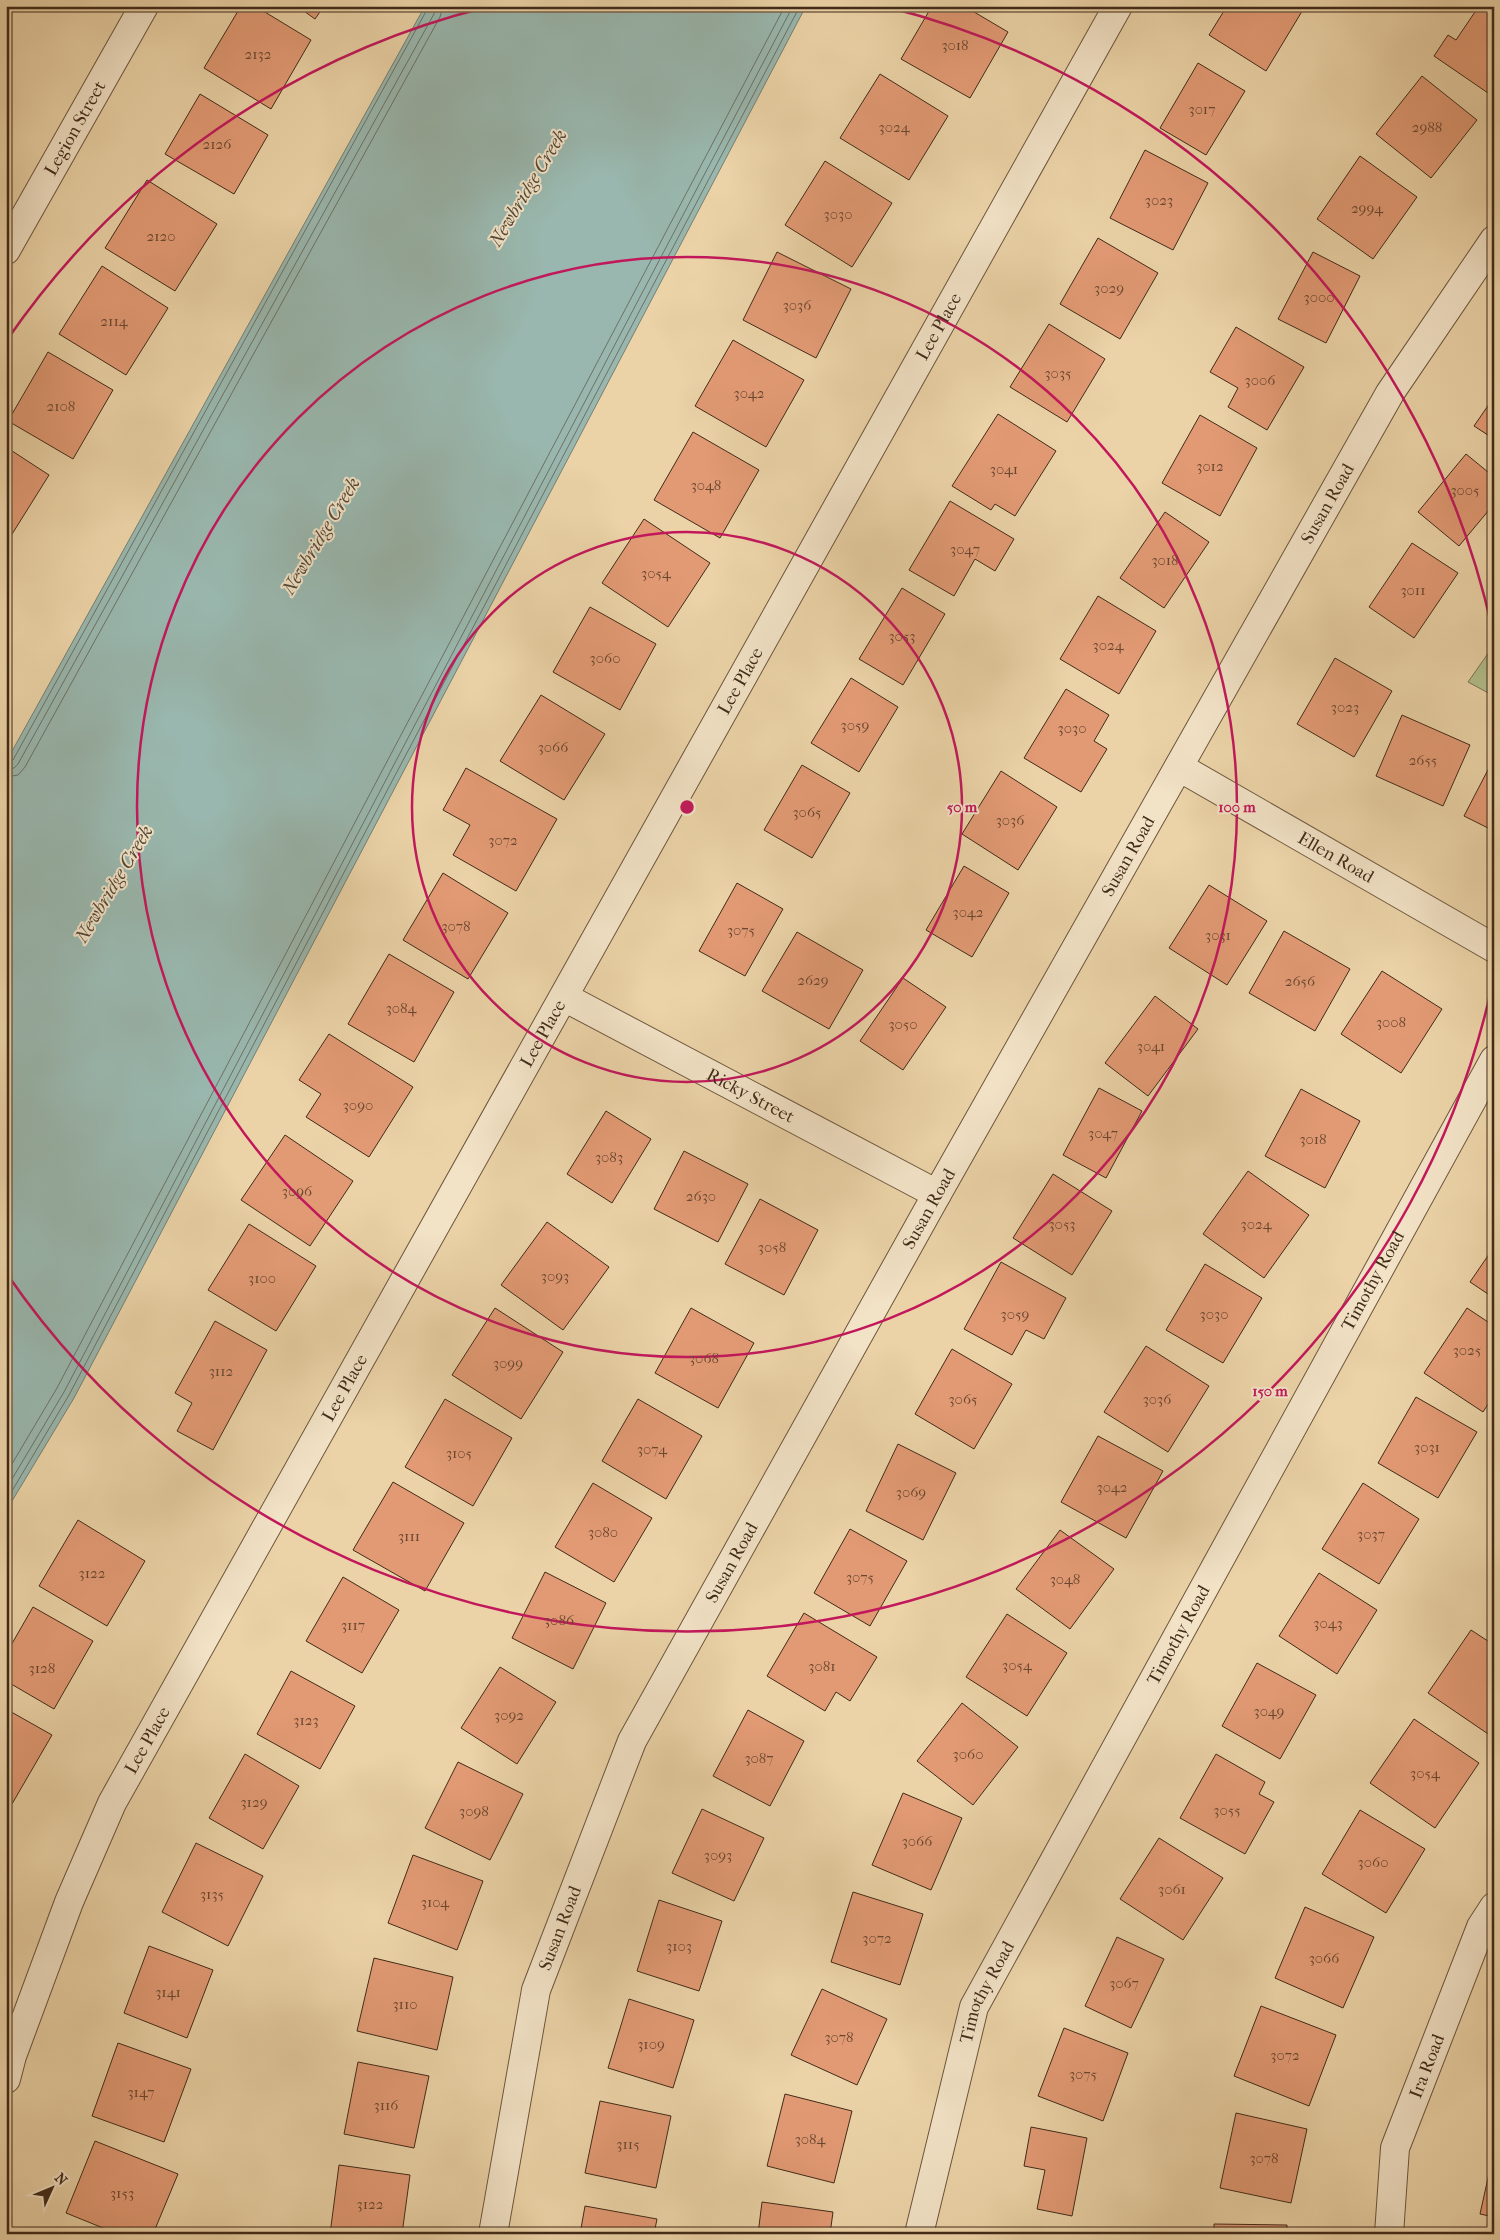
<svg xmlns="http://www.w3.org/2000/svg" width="1500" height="2240" font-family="'IM FELL French Canon',serif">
<rect width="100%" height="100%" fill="#ebd3a7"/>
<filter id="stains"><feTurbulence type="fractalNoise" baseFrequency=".004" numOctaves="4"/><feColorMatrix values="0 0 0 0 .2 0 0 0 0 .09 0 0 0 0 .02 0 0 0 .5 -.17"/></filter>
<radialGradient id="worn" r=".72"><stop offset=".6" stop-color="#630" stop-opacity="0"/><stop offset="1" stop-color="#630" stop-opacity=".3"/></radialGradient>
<polygon fill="#b2be8b" stroke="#7a7452" points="1494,645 1494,696 1468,682"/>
<polygon fill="#99b7ae" stroke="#767f72" points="425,6 806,6 74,1398 6,1511 6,762"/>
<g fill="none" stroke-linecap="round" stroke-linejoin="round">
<g stroke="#6d7164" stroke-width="1">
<polyline points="6,764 13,760 429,6"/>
<polyline points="6,770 14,768 18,764 434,14 435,6"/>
<polyline points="6,777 18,775 25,767 440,17 443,6"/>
<polyline points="6,1474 57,1388 785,6"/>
<polyline points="6,1489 64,1392 793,6"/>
<polyline points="6,1501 69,1395 800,6"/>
</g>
</g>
<g fill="#e29a74" stroke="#412b19">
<polygon points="6,6 17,6 6,20"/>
<polygon points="241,6 255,6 311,40 271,109 204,68"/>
<polygon points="297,6 324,6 315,19"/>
<polygon points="932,6 964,6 1008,32 970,98 901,59"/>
<polygon points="1227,6 1302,6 1304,8 1266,71 1209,35"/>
<polygon points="1479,6 1494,6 1494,84 1488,93 1434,56 1448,35 1456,40"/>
<polygon points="1198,63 1245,91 1206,155 1160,128"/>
<polygon points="880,74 948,116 909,180 840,138"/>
<polygon points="1422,76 1477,120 1431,178 1376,134"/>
<polygon points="200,94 268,135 234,194 165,154"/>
<polygon points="1145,150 1208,183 1173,250 1110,218"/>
<polygon points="1360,156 1417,197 1373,259 1317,219"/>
<polygon points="825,161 892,203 852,267 785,225"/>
<polygon points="147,180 217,224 175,291 105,248"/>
<polygon points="1098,238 1158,273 1120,339 1060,304"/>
<polygon points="777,252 851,289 816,358 743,320"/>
<polygon points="1313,252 1360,276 1326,343 1278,319"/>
<polygon points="102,266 168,308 126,375 59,334"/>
<polygon points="1049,324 1105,359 1067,422 1010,387"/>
<polygon points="1236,327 1304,367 1267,430 1228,407 1238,388 1210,372"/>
<polygon points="733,340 804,380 766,447 695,406"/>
<polygon points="48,352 113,390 73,459 8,421"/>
<polygon points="1494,397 1494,439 1474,426"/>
<polygon points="998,414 1056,451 1015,516 995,504 991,510 952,486"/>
<polygon points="1200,415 1257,448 1220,516 1162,483"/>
<polygon points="693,432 759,470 720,538 654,500"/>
<polygon points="6,447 49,475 9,539 6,537"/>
<polygon points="1466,454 1494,477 1494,504 1459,546 1418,512"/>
<polygon points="950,501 1014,539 995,571 975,559 954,596 909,570"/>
<polygon points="1165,512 1209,542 1164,608 1120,578"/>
<polygon points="644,519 710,563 668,627 602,583"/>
<polygon points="1412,543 1458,573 1414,638 1369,607"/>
<polygon points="902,588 945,614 903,685 859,659"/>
<polygon points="1098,596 1156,631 1119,694 1060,659"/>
<polygon points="590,607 656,644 620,710 553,672"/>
<polygon points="1335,658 1392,691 1354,757 1297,724"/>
<polygon points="851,678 898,707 859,772 811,743"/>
<polygon points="1066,689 1109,715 1094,741 1107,749 1081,792 1024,758"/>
<polygon points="541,695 605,734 564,800 500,761"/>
<polygon points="1402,715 1470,745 1443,806 1376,776"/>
<polygon points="1492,762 1494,763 1494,831 1464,816"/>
<polygon points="802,765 850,793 812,858 764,830"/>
<polygon points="466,768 557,819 516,891 453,855 470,825 443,810"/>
<polygon points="1001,771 1057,807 1018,870 962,834"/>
<polygon points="964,866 1009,893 972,957 926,930"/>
<polygon points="443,873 508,913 468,979 403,940"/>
<polygon points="737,883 783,909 745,976 699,951"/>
<polygon points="1209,885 1267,921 1227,985 1169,948"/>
<polygon points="1284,931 1350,969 1315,1031 1249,993"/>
<polygon points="797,932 863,970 829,1029 762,991"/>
<polygon points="389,954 454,992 414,1062 348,1024"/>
<polygon points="1382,971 1442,1009 1401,1073 1341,1034"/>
<polygon points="903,978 946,1007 903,1070 860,1041"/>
<polygon points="1155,996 1198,1029 1148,1096 1105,1063"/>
<polygon points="329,1034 413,1087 369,1157 306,1117 321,1094 299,1080"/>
<polygon points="1099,1088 1142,1111 1106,1178 1063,1155"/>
<polygon points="1301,1089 1360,1121 1325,1188 1265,1156"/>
<polygon points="606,1111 651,1139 612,1203 567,1174"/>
<polygon points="285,1135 353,1181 310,1246 241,1200"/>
<polygon points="684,1151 748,1184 718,1242 654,1209"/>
<polygon points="1248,1171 1309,1215 1264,1278 1203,1234"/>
<polygon points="1053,1174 1112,1211 1072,1275 1013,1238"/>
<polygon points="760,1199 818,1230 784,1295 725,1264"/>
<polygon points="547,1222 609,1267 563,1330 501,1285"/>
<polygon points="249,1224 316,1266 276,1331 208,1290"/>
<polygon points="1494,1247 1494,1298 1470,1282"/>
<polygon points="1001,1262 1066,1298 1044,1339 1026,1330 1012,1355 964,1329"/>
<polygon points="1205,1264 1262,1298 1223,1363 1166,1330"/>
<polygon points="495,1308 563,1352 521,1419 452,1375"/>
<polygon points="691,1308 754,1343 718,1408 655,1373"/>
<polygon points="1467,1308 1494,1326 1494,1395 1483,1412 1424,1373"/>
<polygon points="215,1321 267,1350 213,1450 177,1431 192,1403 175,1393"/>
<polygon points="1146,1346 1209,1386 1168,1452 1104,1412"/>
<polygon points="952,1349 1012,1384 974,1449 915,1414"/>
<polygon points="1416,1397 1477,1432 1438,1498 1378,1463"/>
<polygon points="445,1399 512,1438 473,1506 405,1467"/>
<polygon points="638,1399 702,1436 666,1499 602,1461"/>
<polygon points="1098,1436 1163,1471 1126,1538 1061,1502"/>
<polygon points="898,1444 956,1473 923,1540 866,1511"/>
<polygon points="393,1482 464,1523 425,1591 353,1550"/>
<polygon points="593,1483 652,1518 614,1582 555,1547"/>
<polygon points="1363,1483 1419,1519 1379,1584 1322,1549"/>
<polygon points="78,1520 145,1561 107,1626 39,1586"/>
<polygon points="850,1529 907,1561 870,1626 814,1593"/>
<polygon points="1060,1530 1114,1569 1070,1629 1016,1589"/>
<polygon points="545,1572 606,1603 573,1669 512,1638"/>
<polygon points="1319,1573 1377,1610 1337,1674 1279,1636"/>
<polygon points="343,1577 399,1610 362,1673 306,1641"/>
<polygon points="33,1607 93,1641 54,1709 6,1681 6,1654"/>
<polygon points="804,1613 877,1657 850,1701 836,1692 825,1711 767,1676"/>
<polygon points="1007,1614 1067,1653 1027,1716 966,1677"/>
<polygon points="1471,1630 1494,1645 1494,1738 1428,1693"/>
<polygon points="1257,1663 1316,1695 1280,1759 1222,1726"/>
<polygon points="500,1667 556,1702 517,1764 461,1728"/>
<polygon points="291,1671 355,1706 320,1769 257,1734"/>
<polygon points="962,1703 1018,1747 973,1805 917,1761"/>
<polygon points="6,1709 52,1735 12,1804 6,1800"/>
<polygon points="748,1710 804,1741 770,1806 713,1776"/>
<polygon points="1414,1719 1479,1763 1435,1828 1370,1783"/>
<polygon points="245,1754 299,1786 263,1849 209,1818"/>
<polygon points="1216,1754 1265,1782 1259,1794 1274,1802 1245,1854 1180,1818"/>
<polygon points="458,1762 523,1794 490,1860 425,1828"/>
<polygon points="903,1793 962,1818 931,1890 872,1865"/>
<polygon points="702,1809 764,1838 734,1901 672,1873"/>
<polygon points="1360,1810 1425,1849 1386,1913 1322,1874"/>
<polygon points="1159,1838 1223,1878 1183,1940 1120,1899"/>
<polygon points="196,1843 263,1876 228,1946 162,1912"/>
<polygon points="413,1855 483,1881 457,1950 388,1923"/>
<polygon points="853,1892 923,1914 900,1985 831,1962"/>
<polygon points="659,1900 722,1921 699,1991 637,1971"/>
<polygon points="1305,1907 1374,1937 1343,2008 1275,1978"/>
<polygon points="1117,1937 1164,1959 1131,2028 1085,2006"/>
<polygon points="149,1946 213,1970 187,2038 124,2013"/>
<polygon points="374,1958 453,1977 437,2050 357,2031"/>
<polygon points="822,1989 887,2019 857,2085 791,2055"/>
<polygon points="629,1999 694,2020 673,2088 608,2068"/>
<polygon points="1261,2006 1336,2035 1309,2106 1234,2076"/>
<polygon points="1064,2028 1128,2053 1103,2121 1038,2096"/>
<polygon points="118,2043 191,2069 164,2142 92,2116"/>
<polygon points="358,2062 429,2076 414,2148 344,2134"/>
<polygon points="785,2094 852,2111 834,2183 767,2166"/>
<polygon points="600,2101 671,2116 656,2188 585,2173"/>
<polygon points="1236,2113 1307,2129 1291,2203 1220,2188"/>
<polygon points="1031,2127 1087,2138 1072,2216 1037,2209 1045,2170 1024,2166"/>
<polygon points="95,2141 178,2174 153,2234 118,2234 66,2213"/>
<polygon points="1494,2151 1494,2217 1480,2214"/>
<polygon points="339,2165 410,2175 402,2234 330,2234"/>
<polygon points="762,2202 833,2212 830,2234 758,2234"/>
<polygon points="585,2206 657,2219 654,2234 580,2234"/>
<polygon points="1214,2224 1287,2225 1287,2234 1214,2234"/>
</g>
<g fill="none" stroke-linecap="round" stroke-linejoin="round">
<g stroke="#6c553c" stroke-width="30">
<g id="minor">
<path id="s1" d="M 6,250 L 144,6"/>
<path id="s2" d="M 1179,767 L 1494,948"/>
<path id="s3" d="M 564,997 L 937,1194"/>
<path id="s4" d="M 6,2079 L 12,2056 L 69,1902 L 112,1803 L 1118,6"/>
<path id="s5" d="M 493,2234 L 536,1990 L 632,1741 L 937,1194 L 1390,393 L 1494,240"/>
<path id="s6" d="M 919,2234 L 974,2007 L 1494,1060"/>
<path id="s7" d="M 1389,2234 L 1395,2148 L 1481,1927 L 1494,1907"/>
</g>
</g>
<use href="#minor" stroke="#f2e2c6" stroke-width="28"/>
</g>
<g fill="none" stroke="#c2185b" stroke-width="2.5">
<circle cx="687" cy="807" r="275"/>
<circle cx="687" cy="807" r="550"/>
<path d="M1492 986A825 825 0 0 1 7 1274M7 340A825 825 0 0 1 487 7M887 7A825 825 0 0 1 1492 628"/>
</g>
<g text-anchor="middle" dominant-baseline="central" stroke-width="4" stroke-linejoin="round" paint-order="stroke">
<g font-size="15" fill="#694730">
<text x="955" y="45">3018</text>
<text x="258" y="54">2132</text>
<text x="1202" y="109">3017</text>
<text x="894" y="127">3024</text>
<text x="1427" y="127">2988</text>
<text x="217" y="144">2126</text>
<text x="1159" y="200">3023</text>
<text x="1367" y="208">2994</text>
<text x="838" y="214">3030</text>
<text x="161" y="236">2120</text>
<text x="1109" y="288">3029</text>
<text x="1319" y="297">3000</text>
<text x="797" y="305">3036</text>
<text x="114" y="321">2114</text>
<text x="1058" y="373">3035</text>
<text x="1260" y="380">3006</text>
<text x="749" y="393">3042</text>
<text x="61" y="406">2108</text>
<text x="1210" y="466">3012</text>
<text x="1004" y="469">3041</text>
<text x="706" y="485">3048</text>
<text x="1465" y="490">3005</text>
<text x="965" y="549">3047</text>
<text x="1165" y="560">3018</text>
<text x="656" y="573">3054</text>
<text x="1413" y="590">3011</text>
<text x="902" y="636">3053</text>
<text x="1108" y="645">3024</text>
<text x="605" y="658">3060</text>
<text x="1345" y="707">3023</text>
<text x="855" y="725">3059</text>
<text x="1072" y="728">3030</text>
<text x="553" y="747">3066</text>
<text x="1423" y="760">2655</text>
<text x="807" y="812">3065</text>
<text x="1010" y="820">3036</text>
<text x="503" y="840">3072</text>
<text x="968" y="912">3042</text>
<text x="456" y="926">3078</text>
<text x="741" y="930">3075</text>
<text x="1218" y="935">3031</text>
<text x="813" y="980">2629</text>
<text x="1300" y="981">2656</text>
<text x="401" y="1008">3084</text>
<text x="1391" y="1022">3008</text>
<text x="903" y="1024">3050</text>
<text x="1151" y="1046">3041</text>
<text x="358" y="1105">3090</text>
<text x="1103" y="1133">3047</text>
<text x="1313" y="1139">3018</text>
<text x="609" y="1157">3083</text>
<text x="297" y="1191">3096</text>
<text x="701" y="1196">2630</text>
<text x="1062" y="1224">3053</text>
<text x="1256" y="1224">3024</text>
<text x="772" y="1247">3058</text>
<text x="555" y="1276">3093</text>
<text x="262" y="1278">3100</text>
<text x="1015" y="1314">3059</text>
<text x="1214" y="1314">3030</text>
<text x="1467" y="1350">3025</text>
<text x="704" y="1358">3068</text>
<text x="508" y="1363">3099</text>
<text x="221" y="1371">3112</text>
<text x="963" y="1399">3065</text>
<text x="1157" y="1399">3036</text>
<text x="1427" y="1447">3031</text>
<text x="652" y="1449">3074</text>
<text x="459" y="1453">3105</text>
<text x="1112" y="1487">3042</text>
<text x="911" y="1492">3069</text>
<text x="603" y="1532">3080</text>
<text x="1371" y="1534">3037</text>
<text x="409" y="1536">3111</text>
<text x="92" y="1573">3122</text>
<text x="860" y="1577">3075</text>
<text x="1065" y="1579">3048</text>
<text x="559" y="1620">3086</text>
<text x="1328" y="1623">3043</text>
<text x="353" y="1625">3117</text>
<text x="1017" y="1665">3054</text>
<text x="822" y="1666">3081</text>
<text x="42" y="1668">3128</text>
<text x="1269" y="1711">3049</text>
<text x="509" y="1715">3092</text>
<text x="306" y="1720">3123</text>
<text x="968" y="1754">3060</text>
<text x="759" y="1758">3087</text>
<text x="1425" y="1773">3054</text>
<text x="254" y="1802">3129</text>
<text x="1227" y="1810">3055</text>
<text x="474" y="1811">3098</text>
<text x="917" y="1841">3066</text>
<text x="718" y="1855">3093</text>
<text x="1373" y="1862">3060</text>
<text x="1172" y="1889">3061</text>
<text x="212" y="1894">3135</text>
<text x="435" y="1902">3104</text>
<text x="877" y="1938">3072</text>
<text x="679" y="1946">3103</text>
<text x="1324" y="1958">3066</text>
<text x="1124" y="1983">3067</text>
<text x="168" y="1992">3141</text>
<text x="405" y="2004">3110</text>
<text x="839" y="2037">3078</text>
<text x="651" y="2044">3109</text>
<text x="1285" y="2055">3072</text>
<text x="1083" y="2074">3075</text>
<text x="141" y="2092">3147</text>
<text x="386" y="2105">3116</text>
<text x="810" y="2139">3084</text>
<text x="628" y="2144">3115</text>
<text x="1264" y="2158">3078</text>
<text x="122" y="2193">3153</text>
<text x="370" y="2204">3122</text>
</g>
<g font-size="18" fill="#412b19" stroke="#f2e2c6">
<text stroke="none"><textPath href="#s1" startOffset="140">Legion Street</textPath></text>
<text stroke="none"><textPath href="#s4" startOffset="1988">Lee Place</textPath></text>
<text stroke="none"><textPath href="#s5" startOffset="1934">Susan Road</textPath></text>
<text stroke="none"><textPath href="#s4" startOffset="1582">Lee Place</textPath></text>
<text stroke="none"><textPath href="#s5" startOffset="1529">Susan Road</textPath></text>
<text stroke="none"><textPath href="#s2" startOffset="181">Ellen Road</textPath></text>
<text stroke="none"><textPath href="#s4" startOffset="1178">Lee Place</textPath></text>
<text stroke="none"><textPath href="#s3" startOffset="211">Ricky Street</textPath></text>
<text stroke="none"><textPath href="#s5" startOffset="1124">Susan Road</textPath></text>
<text stroke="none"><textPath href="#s6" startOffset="1062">Timothy Road</textPath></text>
<text stroke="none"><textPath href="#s4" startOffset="772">Lee Place</textPath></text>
<text stroke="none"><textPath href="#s5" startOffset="719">Susan Road</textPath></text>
<text stroke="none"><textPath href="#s6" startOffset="658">Timothy Road</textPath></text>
<text stroke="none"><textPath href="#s4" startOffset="368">Lee Place</textPath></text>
<text stroke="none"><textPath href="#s5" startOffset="314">Susan Road</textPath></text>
<text stroke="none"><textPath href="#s6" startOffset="252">Timothy Road</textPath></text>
<text stroke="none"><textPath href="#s7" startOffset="174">Ira Road</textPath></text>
</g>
<g font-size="19" font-style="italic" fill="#534737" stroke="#f2e2c6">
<text transform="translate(528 188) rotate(-59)">Newbridge Creek</text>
<text transform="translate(321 536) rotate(-59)">Newbridge Creek</text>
<text transform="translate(114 884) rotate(-59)">Newbridge Creek</text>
</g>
</g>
<circle cx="687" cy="807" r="8" fill="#c2185b" stroke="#f2e2c6" stroke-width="2.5"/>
<g font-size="15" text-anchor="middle" font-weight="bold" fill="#c2185b" stroke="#f2e2c6" stroke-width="4" stroke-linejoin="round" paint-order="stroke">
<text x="962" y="812">50 m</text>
<text x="1237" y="812">100 m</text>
<text x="1270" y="1396">150 m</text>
</g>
<rect width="1500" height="2240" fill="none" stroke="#ebd3a7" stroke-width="25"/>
<rect x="8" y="8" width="1485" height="2225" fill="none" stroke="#412b19" stroke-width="2.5"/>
<rect x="12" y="12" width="1475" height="2215" fill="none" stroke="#412b19"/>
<g transform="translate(52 2188) rotate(46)" stroke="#f2e2c6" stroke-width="4" paint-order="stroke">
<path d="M0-4L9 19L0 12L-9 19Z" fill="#412b19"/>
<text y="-8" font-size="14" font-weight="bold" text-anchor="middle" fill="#412b19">N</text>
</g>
<rect width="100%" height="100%" filter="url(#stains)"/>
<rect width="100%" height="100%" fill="url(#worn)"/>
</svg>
